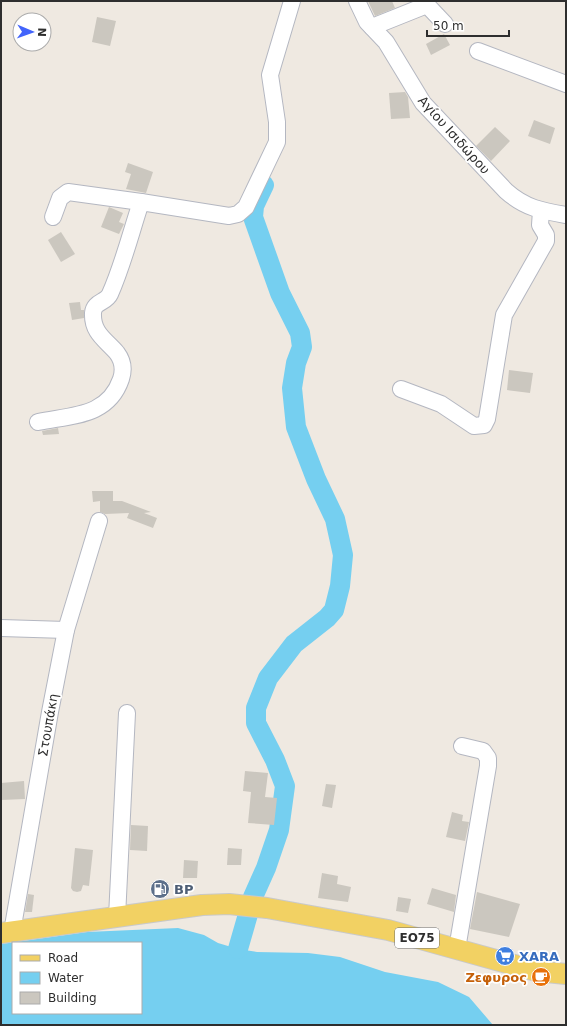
<svg xmlns="http://www.w3.org/2000/svg" width="567" height="1026" font-family="'DejaVu Sans',sans-serif">
<rect width="100%" height="100%" fill="#efe9e1"/>
<path fill="#75cff0" fill-rule="evenodd" d="M 178,928 L 204,935 L 218,943 L 238,949 L 257,952 L 308,953 L 340,957 L 385,972 L 438,982 L 469,997 L 493,1025 L 1,1025 L 1,944 L 87,932 ZM 13,943 L 141,943 L 141,1013 L 13,1013 Z"/>
<g fill="none" stroke-linecap="round" stroke-linejoin="round">
<polyline stroke="#75cff0" stroke-width="20" points="238,949 253,897 266,868 279,830 285,786 275,760 256,723 256,708 268,678 294,644 327,618 334,610 340,586 343,555 335,519 316,479 296,427 292,388 296,363 302,347 300,333 280,293 253,217 254,206 264,185"/>
</g>
<g fill="#cbc7bf">
<polygon points="368,1 392,1 395,8 375,16"/>
<polygon points="97,17 116,21 110,46 92,42"/>
<polygon points="444,34 450,45 431,55 426,44"/>
<polygon points="405,92 408,97 410,118 391,119 389,93"/>
<polygon points="534,120 555,128 550,144 528,136"/>
<polygon points="495,127 510,141 491,161 476,146"/>
<polygon points="128,163 153,172 146,193 126,189 131,174 125,172"/>
<polygon points="109,207 123,213 119,222 124,224 119,234 101,227"/>
<polygon points="61,232 75,254 61,262 48,240"/>
<polygon points="80,302 81,310 84,310 84,318 72,320 69,303"/>
<polygon points="509,370 533,373 530,393 507,390"/>
<polygon points="58,428 59,434 43,435 42,431"/>
<polygon points="92,491 113,491 113,501 122,501 151,512 144,513 157,518 153,528 127,518 129,513 105,514 100,512 100,501 93,502"/>
<polygon points="245,771 268,773 265,797 277,798 274,825 248,823 251,792 243,791"/>
<polygon points="24,781 25,799 1,800 1,783"/>
<polygon points="326,784 336,785 332,808 322,806"/>
<polygon points="452,812 463,815 462,821 469,822 465,841 446,837"/>
<polygon points="131,825 148,826 147,851 130,850"/>
<polygon points="75,848 93,850 89,886 83,885 81,891 77,892 73,891 71,888"/>
<polygon points="228,848 242,849 241,865 227,865"/>
<polygon points="184,860 198,861 197,878 183,878"/>
<polygon points="322,873 338,876 337,884 351,887 348,902 318,898"/>
<polygon points="165,884 165,893 157,894 156,885"/>
<polygon points="432,888 456,895 454,912 427,904"/>
<polygon points="477,892 520,904 509,937 470,929"/>
<polygon points="28,894 34,895 32,912 25,912"/>
<polygon points="398,897 411,899 408,913 396,911"/>
</g>
<g fill="none" stroke-linecap="round" stroke-linejoin="round">
<g stroke="#b4b7c1" stroke-width="18">
<g id="minor">
<path d="M 357,1 L 367,22 L 386,42 L 423,103 L 506,191 C 525,208 542,211 566,215"/>
<polyline points="372,27 427,5 445,24"/>
<polyline points="478,51 566,84"/>
<polyline points="53,217 60,198 68,192 141,202"/>
<polyline points="401,389 441,404 474,426 484,425 487,419 504,315 546,241 546,235 540,225 541,211"/>
<path d="M 38,422 C 72,415 108,417 121,379 C 124,370 123,361 117,353 C 106,340 92,333 93,313 C 94,301 106,303 110,294 C 123,265 131,232 141,202 L 229,216 L 238,214 L 246,207 L 277,142 L 277,122 L 270,75 L 292,1"/>
<polyline points="1,628 66,630"/>
<polyline points="117,917 127,713"/>
<polyline points="12,932 50,712 66,630 99,521"/>
<polyline points="457,949 488,766 488,758 483,751 462,746"/>
</g>
</g>
<g stroke="#c9c9c9" stroke-width="22">
<polyline id="major" points="1,933 202,905 229,904 267,908 388,930 536,971 566,974"/>
</g>
<use href="#minor" stroke="#fff" stroke-width="16"/>
<use href="#major" stroke="#f2d163" stroke-width="20"/>
</g>
<defs>
<g id="fuel-disc" transform="scale(1)"><circle r="9.5" fill="#5c6f8a" stroke="#fff"/><path d="M-5.5-6h7V0h2V4h1.3V-2.5L3-4.5l.8-.8L6-3V5H2.5V1h-1V6h-7ZM-4.2-4.7v3.2H.2V-4.7Z" fill="#fff"/></g>
<g id="supermarket-disc" transform="scale(1)"><circle r="9.5" fill="#3f7fe0" stroke="#fff"/><path d="M-6-5.5h2.5l.6 2H6L4.5 2H-2.5L-4.4-4H-6ZM-1.5 3.2a1.3 1.3 0 1 0 .1 0ZM3 3.2a1.3 1.3 0 1 0 .1 0Z" fill="#fff"/></g>
<g id="cafe-disc" transform="scale(1)"><circle r="9.5" fill="#e8710a" stroke="#fff"/><path d="M-5.5-4.5H6V0H3Q3 3.5 0 3.5H-2.5Q-5.5 3.5-5.5 0ZM3-3.2v2h1.7v-2ZM-6 4.5H4V6H-6Z" fill="#fff"/></g>
</defs>
<g fill-rule="evenodd">
<use href="#fuel-disc" x="160" y="889"/>
<use href="#supermarket-disc" x="505" y="956"/>
<use href="#cafe-disc" x="541" y="977"/>
</g>
<g text-anchor="middle" dominant-baseline="central" stroke-width="3.5" stroke-linejoin="round" paint-order="stroke">
<rect fill="#fff" stroke="#6d6d6d" stroke-width="1" x="395" y="928" width="44" height="20" rx="3"/>
<g font-size="12" font-weight="bold" fill="#2e2e2e">
<text x="417" y="938">ΕΟ75</text>
</g>
<g font-size="13" fill="#2e2e2e" stroke="#fff">
<text transform="translate(454 135) rotate(48)">Αγίου Ισιδώρου</text>
<text transform="translate(48 725) rotate(-80)">Στουπάκη</text>
</g>
<g font-size="13" font-weight="bold" fill="#4e5e75" stroke="#fff" text-anchor="start">
<text x="174" y="889">BP</text>
</g>
<g font-size="13" font-weight="bold" fill="#366cbe" stroke="#fff" text-anchor="start">
<text x="519" y="956">XARA</text>
</g>
<g font-size="13" font-weight="bold" fill="#c56008" stroke="#fff" text-anchor="end">
<text x="527" y="977">Ζεφυρος</text>
</g>
</g>
<rect width="567" height="1026" fill="none" stroke="#2e2e2e" stroke-width="4"/>
<rect x="12" y="942" width="130" height="72" fill="#ffffff" stroke="#ababab"/>
<rect x="20" y="955" width="20" height="6" fill="#f2d163" stroke="#ababab"/>
<text x="48" y="962" font-size="12" fill="#2e2e2e">Road</text>
<rect x="20" y="972" width="20" height="12" fill="#75cff0" stroke="#ababab"/>
<text x="48" y="982" font-size="12" fill="#2e2e2e">Water</text>
<rect x="20" y="992" width="20" height="12" fill="#cbc7bf" stroke="#ababab"/>
<text x="48" y="1002" font-size="12" fill="#2e2e2e">Building</text>
<g transform="translate(32 32) rotate(92)"><circle r="19" fill="#ffffff" stroke="#ababab"/>
<path d="M0-3L7 15L0 10L-7 15Z" fill="#4264fb"/>
<text y="-6" font-size="11" font-weight="bold" text-anchor="middle" fill="#2e2e2e">N</text>
</g>
<path d="M427 30v6h82v-6" fill="none" stroke="#2e2e2e" stroke-width="2"/>
<text x="433" y="30" font-size="12" fill="#2e2e2e" stroke="#ffffff" stroke-width="3" paint-order="stroke">50 m</text>
</svg>
